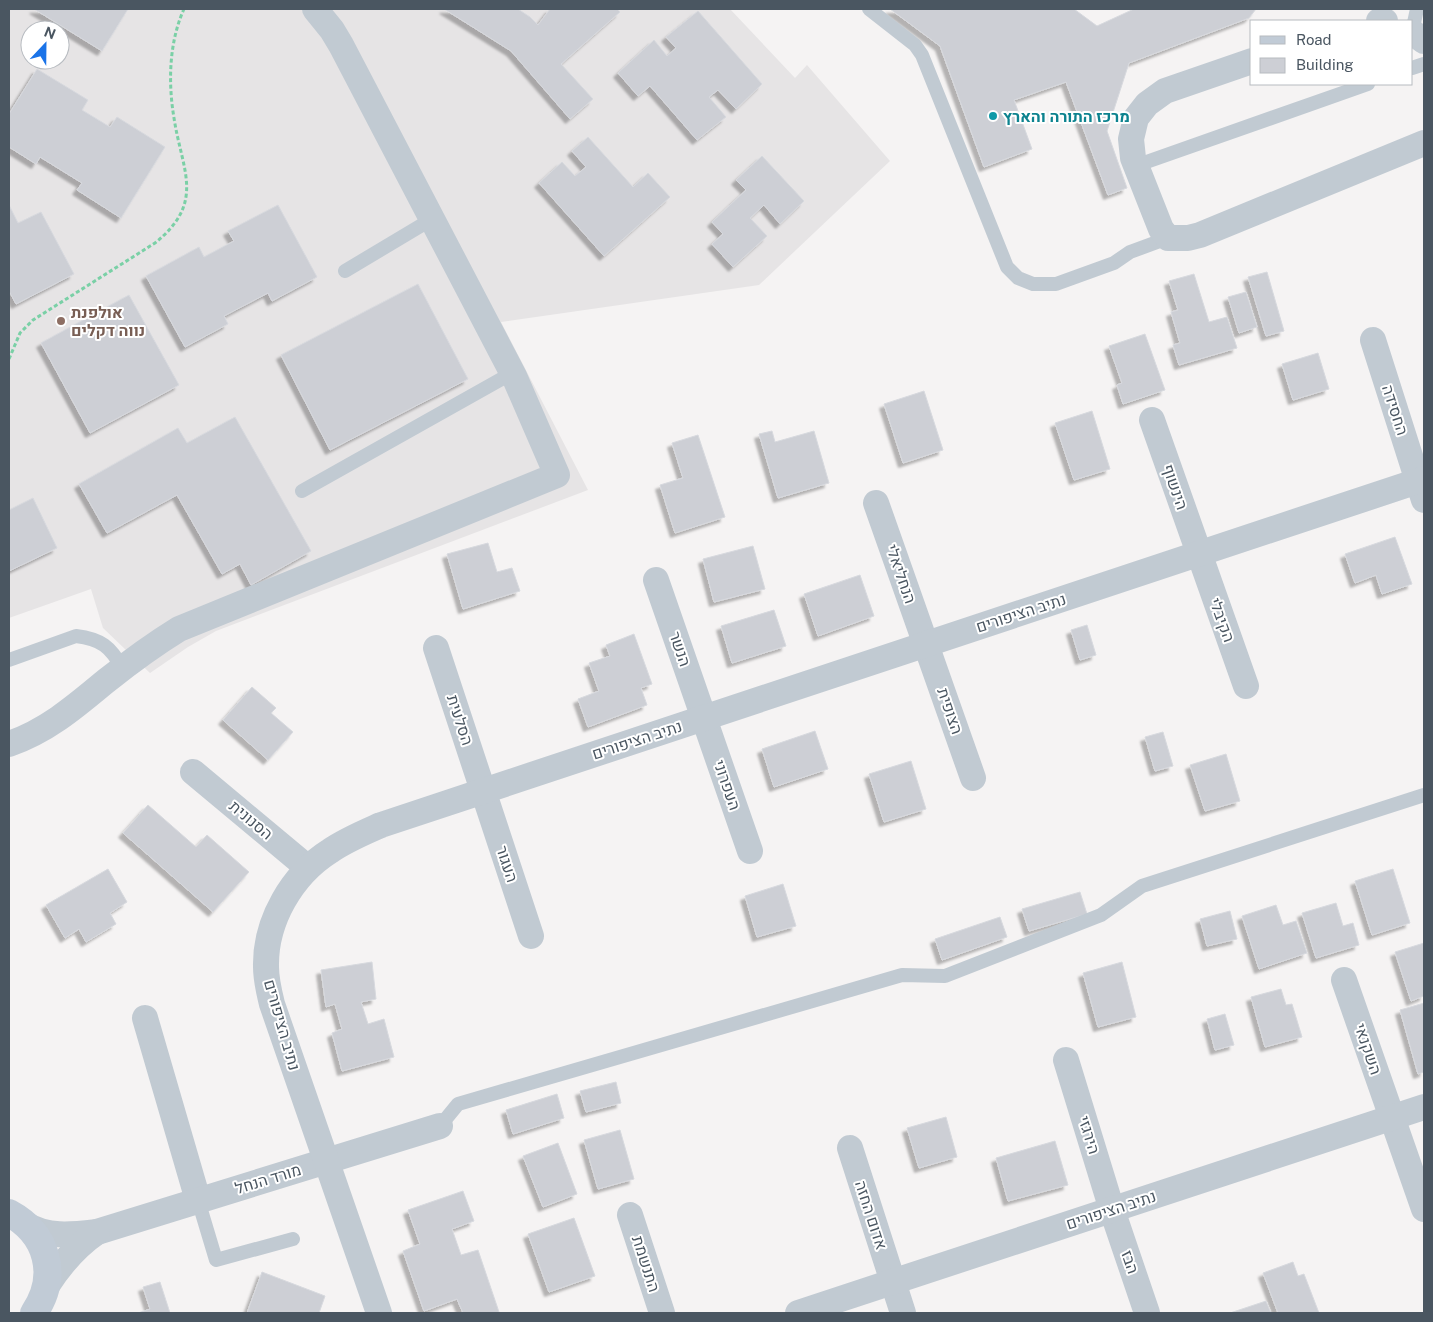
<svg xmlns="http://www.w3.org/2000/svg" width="1433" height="1322" font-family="'Public Sans',Heebo,sans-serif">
<defs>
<filter id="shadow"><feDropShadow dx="-4.5" dy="4.5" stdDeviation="1" flood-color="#0004"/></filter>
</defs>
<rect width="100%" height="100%" fill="#f5f3f3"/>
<path fill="#e6e4e5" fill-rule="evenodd" d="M 9,9 L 730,9 L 795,78 L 807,65 L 890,161 L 759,285 L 501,322 L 588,490 L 216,631 L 188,647 L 150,673 L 103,628 L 91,589 L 9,618 ZM 30,30 L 60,30 L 60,60 L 30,60 Z"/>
<g fill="#cdcfd5" stroke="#d7d9de" filter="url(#shadow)">
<polygon points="34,9 128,9 102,51"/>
<polygon points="444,9 518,9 530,17 538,25 550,9 617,9 620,12 561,64 593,99 570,119 511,51"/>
<polygon points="890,9 1074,9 1097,26 1134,9 1256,9 1249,18 1129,63 1107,131 1127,188 1108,195 1066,82 1014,100 1032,149 984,167 940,46"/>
<polygon points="698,11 762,84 736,109 718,90 709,97 726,117 697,140 650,86 638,96 618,73 654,40 667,56 676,48 666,37"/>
<polygon points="37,69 88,100 82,110 110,127 117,117 165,147 121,218 77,190 82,183 40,157 36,164 9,147 9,114"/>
<polygon points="588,137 633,187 648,173 670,197 604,256 539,183 562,162 575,176 586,167 572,151"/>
<polygon points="762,156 804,201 780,224 764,205 750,218 767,236 733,267 712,244 723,234 712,222 746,190 736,180"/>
<polygon points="9,205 18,223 41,212 74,274 16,304 9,291"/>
<polygon points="278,205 317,277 272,301 268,293 224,316 228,324 185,347 146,276 199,247 204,257 234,241 228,231"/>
<polygon points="1267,272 1284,331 1266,336 1248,277"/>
<polygon points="1194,274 1209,322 1227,317 1237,348 1179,365 1173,345 1180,343 1171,312 1178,310 1169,281"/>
<polygon points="418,284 468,379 330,450 281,355"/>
<polygon points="1246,292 1257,327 1239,333 1228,297"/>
<polygon points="129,295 179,385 90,433 41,343"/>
<polygon points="1145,334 1165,390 1123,404 1117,385 1122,383 1109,346"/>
<polygon points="1318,353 1329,389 1293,400 1282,364"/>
<polygon points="924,391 943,450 903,463 884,404"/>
<polygon points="1092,411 1110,469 1074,480 1055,423"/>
<polygon points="235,417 311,551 251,585 240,564 222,574 177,495 107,533 79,484 178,428 187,443"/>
<polygon points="772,431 775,442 814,431 829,483 778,498 759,434"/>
<polygon points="698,435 725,517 675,533 660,485 683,478 672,443"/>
<polygon points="33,498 57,548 9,571 9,510"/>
<polygon points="1395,537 1412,584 1382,594 1376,575 1355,583 1345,554"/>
<polygon points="488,543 497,572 512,568 520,591 463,609 447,554"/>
<polygon points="753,546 765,589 714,602 703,559"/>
<polygon points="860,575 874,616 818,636 804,594"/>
<polygon points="774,610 786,646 732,663 721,626"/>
<polygon points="1087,625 1096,655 1080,660 1071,630"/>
<polygon points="634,634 652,684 641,688 647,705 588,727 578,699 599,691 589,663 610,656 606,645"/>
<polygon points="252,687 276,708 271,713 293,732 268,760 223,720"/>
<polygon points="815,731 828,769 774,787 762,749"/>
<polygon points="1163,732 1173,766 1155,771 1145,737"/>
<polygon points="1226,754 1240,801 1205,811 1190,765"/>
<polygon points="911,761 926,809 884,822 869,774"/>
<polygon points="148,805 196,847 207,835 249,872 213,912 123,833"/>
<polygon points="108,869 127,902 110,913 116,924 86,942 79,929 65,938 46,905"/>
<polygon points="1393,869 1410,923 1372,935 1355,881"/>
<polygon points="783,884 796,926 757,937 745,896"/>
<polygon points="1080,892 1087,914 1029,931 1022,909"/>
<polygon points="1336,903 1343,926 1353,923 1359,945 1316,958 1302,913"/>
<polygon points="1276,905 1283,925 1296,921 1307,953 1259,969 1242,916"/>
<polygon points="1230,911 1237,939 1207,946 1200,919"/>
<polygon points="1000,917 1007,937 942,960 935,939"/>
<polygon points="1424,943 1424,996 1411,1001 1395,952"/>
<polygon points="372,962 376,999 361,1002 368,1024 384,1019 394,1057 342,1071 332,1033 342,1029 335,1004 326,1007 321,970"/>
<polygon points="1122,962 1136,1017 1098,1027 1083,973"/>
<polygon points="1281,989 1286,1005 1292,1004 1302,1037 1265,1047 1251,997"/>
<polygon points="1424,1003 1424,1072 1418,1074 1400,1010"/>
<polygon points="1225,1014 1234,1045 1215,1050 1207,1019"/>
<polygon points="616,1082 621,1103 586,1112 580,1091"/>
<polygon points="557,1094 564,1118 513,1134 506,1110"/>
<polygon points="946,1117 957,1157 919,1168 907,1128"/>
<polygon points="620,1130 634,1179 598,1189 584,1140"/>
<polygon points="1055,1141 1068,1185 1008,1201 996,1158"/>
<polygon points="558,1143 577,1194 543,1207 523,1156"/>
<polygon points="463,1191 474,1221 452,1229 461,1255 478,1250 499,1312 495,1313 463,1313 457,1299 424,1311 403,1251 420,1244 408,1210"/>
<polygon points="574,1218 595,1276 549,1292 528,1234"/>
<polygon points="1293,1262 1298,1276 1304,1274 1319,1313 1278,1313 1263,1273"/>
<polygon points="262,1272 325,1296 319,1313 247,1313"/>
<polygon points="160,1282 170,1313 138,1313 150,1309 143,1287"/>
<polygon points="1266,1301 1271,1313 1230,1313"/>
</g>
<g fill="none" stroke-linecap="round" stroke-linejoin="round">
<path stroke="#7ad0a6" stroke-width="3" stroke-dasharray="4 2.5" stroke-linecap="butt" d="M 9,359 L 20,333 L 33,320 L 155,243 C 206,202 182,171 174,118 C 168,83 169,42 184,9"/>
<g stroke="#c1cad2" stroke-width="14">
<polyline points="869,9 915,45 922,55 1007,267 1018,278 1033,284 1056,284 1114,263 1130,252 1168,238"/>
<polyline points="1412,32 1417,9"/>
<polyline points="1412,68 1424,64"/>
<polyline points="1135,166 1368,84"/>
<polyline points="345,271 432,219"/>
<polyline points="302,491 512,373"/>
<path d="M 9,660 L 76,636 C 101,639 111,647 122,668"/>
<polyline points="440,1126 458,1104 902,975 945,976 1101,915 1142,886 1424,795"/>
<polyline points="198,1200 216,1260 293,1239"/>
</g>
<g stroke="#c1cad2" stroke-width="26">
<polyline points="1379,21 1385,21"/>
<polyline points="1412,32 1424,41"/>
<polyline points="1252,61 1165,91 1147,104 1136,118 1131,139 1133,158 1161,229 1168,238 1188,238 1200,235 1424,143"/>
<polyline points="1373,340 1424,500"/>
<polyline points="1152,420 1246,686"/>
<polyline points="876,503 973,778"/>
<polyline points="656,580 750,851"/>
<polyline points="436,648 531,936"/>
<path d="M 9,744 C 47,731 76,706 106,681 C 130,662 153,645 179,629 L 557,475 L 514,376 L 341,45 L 332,30 L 315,9"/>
<polyline points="193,772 308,868"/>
<polyline points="1344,980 1424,1209"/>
<polyline points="145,1018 198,1200"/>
<polyline points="1066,1060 1112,1210 1147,1313"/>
<polyline points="850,1148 903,1313"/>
<polyline points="630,1215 662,1313"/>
<path d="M 25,1224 C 48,1238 71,1235 97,1232 L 440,1126"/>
<path d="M 46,1287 C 60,1265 75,1247 97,1232"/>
<path d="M 379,1313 L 272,1004 C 269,992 266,980 266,967 C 265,921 292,875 330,851 C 346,840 363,833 381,825 L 1424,479"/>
<polyline points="798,1313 1424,1107"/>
</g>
<path stroke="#c1cbd6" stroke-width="28" d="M 9,1213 C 48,1234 59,1276 34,1313"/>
</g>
<circle fill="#0f9aa8" stroke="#fff" stroke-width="2" cx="993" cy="116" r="5"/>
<circle fill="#8d6e63" stroke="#fff" stroke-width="2" cx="61" cy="321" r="5"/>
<g text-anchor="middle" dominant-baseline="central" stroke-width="4" stroke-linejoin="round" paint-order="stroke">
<g font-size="16" font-weight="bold" fill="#0d838f" stroke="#fff" text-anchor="start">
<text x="1003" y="116">מרכז התורה והארץ</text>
</g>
<g font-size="16" font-weight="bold" fill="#785e54" stroke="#fff" text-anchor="start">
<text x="71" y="312">אולפנת<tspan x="71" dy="18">נווה דקלים</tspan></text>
</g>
<g font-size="16" fill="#4a5661" stroke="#fff">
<text transform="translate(1395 410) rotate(72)">החסידה</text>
<text transform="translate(1175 487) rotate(71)">הינשוף</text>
<text transform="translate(901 574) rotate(71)">הנחליאלי</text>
<text transform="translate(1021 613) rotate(-18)">נתיב הציפורים</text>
<text transform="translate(1222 620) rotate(70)">הקיבלי</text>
<text transform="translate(680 649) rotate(71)">הנשר</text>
<text transform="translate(950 711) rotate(71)">הצופית</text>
<text transform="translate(460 720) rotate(72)">הסלעית</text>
<text transform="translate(637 740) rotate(-18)">נתיב הציפורים</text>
<text transform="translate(727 785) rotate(71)">העפרוני</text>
<text transform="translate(251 820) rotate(40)">הסנונית</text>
<text transform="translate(507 864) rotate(72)">העגור</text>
<text transform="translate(282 1025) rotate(74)">נתיב הציפורים</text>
<text transform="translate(1368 1049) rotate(71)">השקנאי</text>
<text transform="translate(1089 1135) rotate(73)">הירגזי</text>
<text transform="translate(268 1179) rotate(-17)">מורד הנחל</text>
<text transform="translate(1111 1210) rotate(-18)">נתיב הציפורים</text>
<text transform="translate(871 1215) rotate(72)">אדום החזה</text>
<text transform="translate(1130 1262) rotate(71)">הבז</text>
<text transform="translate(646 1264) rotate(72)">התנשמת</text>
</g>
</g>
<rect width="1433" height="1322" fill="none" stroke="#4a5661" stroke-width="20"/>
<rect x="1250" y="20" width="162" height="65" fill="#ffffff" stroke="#b7bbc0"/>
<rect x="1260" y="36" width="25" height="8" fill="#c1cbd6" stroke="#b7bbc0"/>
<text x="1296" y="45" font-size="15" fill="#4a5661">Road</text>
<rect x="1260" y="58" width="25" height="15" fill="#cdcfd5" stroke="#b7bbc0"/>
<text x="1296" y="70" font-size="15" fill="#4a5661">Building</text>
<g transform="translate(45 45) rotate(22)"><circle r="24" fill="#ffffff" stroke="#b7bbc0"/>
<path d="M0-4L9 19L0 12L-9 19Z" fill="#1a73e8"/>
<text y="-8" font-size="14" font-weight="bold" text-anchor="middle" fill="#4a5661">N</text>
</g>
</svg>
